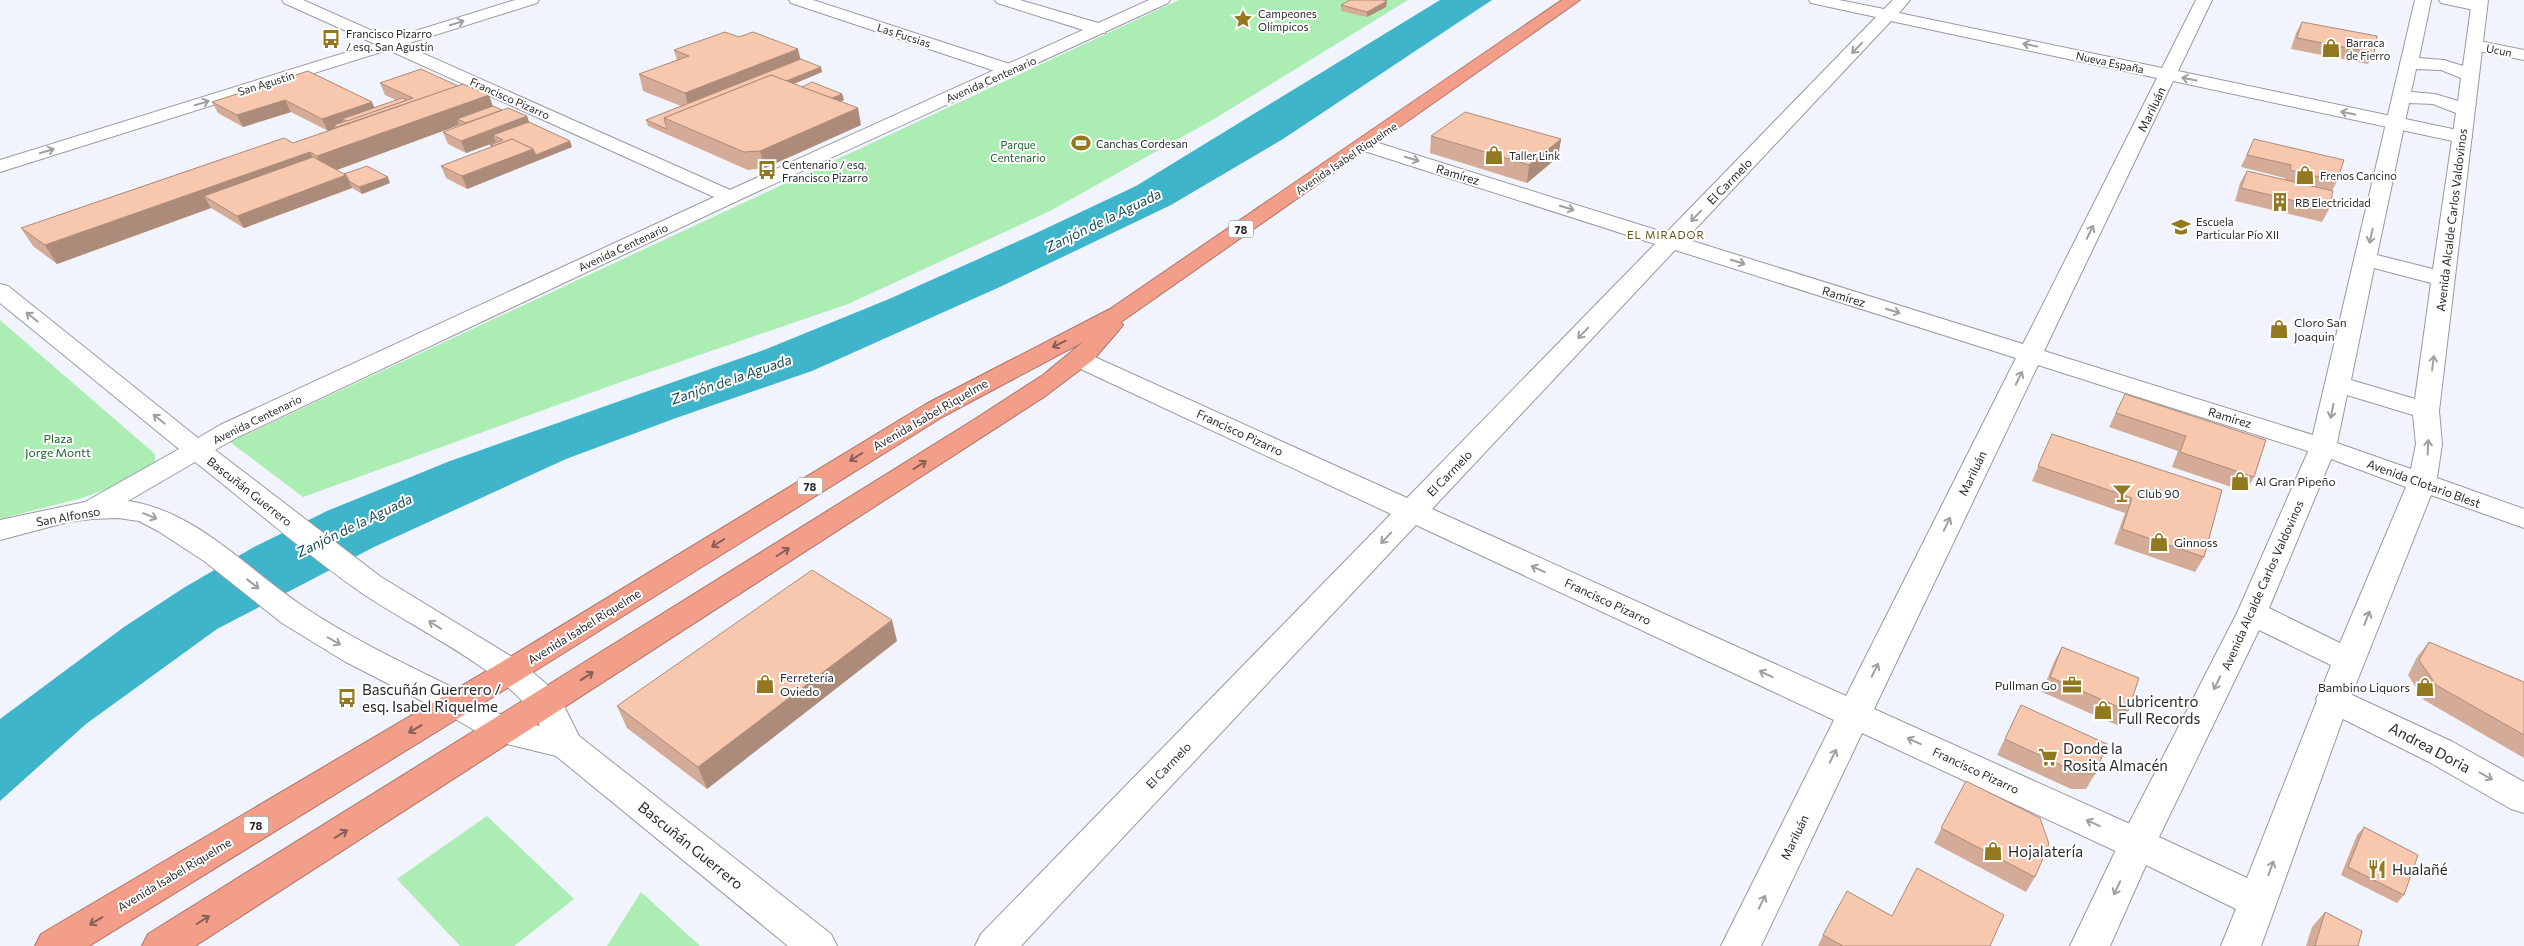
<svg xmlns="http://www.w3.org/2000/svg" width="2524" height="946" font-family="Commissioner,sans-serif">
<rect width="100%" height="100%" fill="#f1f4fc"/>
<g fill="#abedb2">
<polygon points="1179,0 1408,0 1214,119 1050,211 848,304 621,382 303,497 230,442"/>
<polygon points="0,320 155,454 155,466 121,484 82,498 0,519"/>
<polygon points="487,816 574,899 514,946 460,946 397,879"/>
<polygon points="641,892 700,946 607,946"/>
</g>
<polygon fill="#3fb5cc" points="1440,0 1492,0 1283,139 1171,205 1002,286 812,371 676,418 566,459 374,547 217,629 86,724 0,801 0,719 124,627 185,587 254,547 327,511 450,461 764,350 889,299 1032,235 1136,186"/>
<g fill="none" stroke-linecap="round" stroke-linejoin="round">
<g stroke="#989aa2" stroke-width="2">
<g id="street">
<polygon points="282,0 303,0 737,193 740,197 737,201 730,203 723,201 284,3"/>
<polygon points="789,0 813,0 1016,66 1019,70 1016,74 1004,74 791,3"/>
<polygon points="995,0 1020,0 1105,25 1107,29 1105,33 1093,33 997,3"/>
<path d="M 1809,0 L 1839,0 L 1884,9 L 1893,0 L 1910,0 L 1899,13 L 2162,68 L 2196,0 L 2212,0 L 2178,71 L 2462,131 L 2469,133 L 2472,137 L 2469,141 L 2462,143 L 2173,81 L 2044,351 L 2332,441 L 2336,447 L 2332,453 L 2323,455 L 2314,453 L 2038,365 L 1874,709 L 2150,833 L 2155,844 L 2150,855 L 2137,859 L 2124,855 L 1862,733 L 1761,946 L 1721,946 L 1834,720 L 1416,525 L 1021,946 L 975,946 L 981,934 L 1391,514 L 1070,364 L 1067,359 L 1070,354 L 1079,352 L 1088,354 L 1407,498 L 1655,244 L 1358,149 L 1355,145 L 1358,141 L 1372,141 L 1666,233 L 1876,17 L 1811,3 ZM 1891,21 L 2157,78 L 2023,344 L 1686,239 ZM 1675,250 L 2016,358 L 1846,696 L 1432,509 Z"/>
<polygon points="2439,0 2472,0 2485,3 2487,6 2479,11 2441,3"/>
<polygon points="2474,40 2524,50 2524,60 2468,49 2466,45 2468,41"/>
<polygon points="2333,686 2453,742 2524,782 2524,813 2511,809 2429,762 2321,708 2316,699 2321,690"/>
</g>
</g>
<g stroke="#989aa2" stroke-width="2">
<g id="secondary">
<polygon points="515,0 539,0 537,3 0,172 0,160"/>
<path d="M 1149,0 L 1170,0 L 1168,3 L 737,201 L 238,437 L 215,450 L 381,577 L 522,663 L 558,694 L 579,736 L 831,934 L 837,946 L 788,946 L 556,756 L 491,740 L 445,713 L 344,661 L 282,623 L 204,561 L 158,531 L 139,521 L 118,518 L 92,519 L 68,522 L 0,540 L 0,520 L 85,502 L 179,449 L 0,303 L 0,284 L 8,286 L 198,438 L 220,425 L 723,193 ZM 195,462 C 250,505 303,552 359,591 C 408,626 516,674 540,726 C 531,724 519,723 511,719 C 491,711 473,697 454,688 C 403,663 352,639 304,607 C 248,570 197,511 128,501 Z"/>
<path d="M 2415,0 L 2431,0 L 2419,58 L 2444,60 L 2463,66 L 2472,0 L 2488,0 L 2439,411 L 2442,444 L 2437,478 L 2524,509 L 2524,528 L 2431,495 L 2350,699 L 2261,946 L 2221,946 L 2236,909 L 2146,865 L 2110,946 L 2070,946 L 2124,833 L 2237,613 L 2310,447 ZM 2416,69 L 2441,70 L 2461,78 L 2458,101 L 2435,94 L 2411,92 ZM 2409,103 L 2433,104 L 2456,113 L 2433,269 L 2377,255 ZM 2374,268 L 2431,283 L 2415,399 L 2351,380 ZM 2347,395 L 2413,415 L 2416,444 L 2411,469 L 2337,443 ZM 2331,459 L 2406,487 L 2340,643 L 2269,608 ZM 2259,630 L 2331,665 L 2247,878 L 2159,837 Z"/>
</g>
</g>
<g stroke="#ac7569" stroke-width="2">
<polygon id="highway" points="1562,0 1580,0 1121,322 1123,325 1119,330 1093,360 1044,397 195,946 142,946 148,934 975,419 1043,375 1083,342 944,416 522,679 89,946 35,946 41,934 500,663 926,404 1110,309"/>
</g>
<use href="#street" fill="#fff" fill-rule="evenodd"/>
<use href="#secondary" fill="#fff" fill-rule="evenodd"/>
<use href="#highway" fill="#f29e89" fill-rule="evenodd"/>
</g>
<g fill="#d4ab96">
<polygon points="1387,1 1386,7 1367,17 1341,11 1341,5"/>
<polygon points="2302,22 2374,53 2368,64 2291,49 2296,33"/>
<polygon points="674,50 801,59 822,72 794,84 802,87 842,94 844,100 840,101 861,125 765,168 748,170 648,126 646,120 681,106 643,91 639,74 677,60"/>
<polygon points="308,71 372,102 374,108 396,100 385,95 380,83 493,106 502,110 527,116 529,122 572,147 467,189 446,178 441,166 491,147 490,145 497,142 496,142 466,153 448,144 443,132 460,126 459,125 336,170 344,174 390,183 362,194 352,188 244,228 211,208 57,264 33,246 21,228 221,159 293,143 328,131 291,112 243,127 218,113 212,102"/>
<polygon points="1431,136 1561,139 1558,157 1527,183 1430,153"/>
<polygon points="2254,139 2337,181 2332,191 2329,209 2322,222 2235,201 2240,183 2247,171 2284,180 2285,178 2241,167"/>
<polygon points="2125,394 2254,477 2246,492 2172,467 2178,451 2109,427"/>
<polygon points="2052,434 2222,490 2204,557 2195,572 2114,544 2125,513 2032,481"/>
<polygon points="897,641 707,789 627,728 617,706"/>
<polygon points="2429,642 2524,682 2524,758 2424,700 2408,675 2417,657"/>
<polygon points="2062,647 2128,711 2119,726 2042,692 2054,662"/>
<polygon points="2021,705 2095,774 2086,789 2071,789 1997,755"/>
<polygon points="1966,781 2035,877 2026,892 1934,843"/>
<polygon points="2364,827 2404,895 2397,903 2341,875 2357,835"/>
<polygon points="2325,912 2358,946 2306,946 2312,927"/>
<polygon points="1892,916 1990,946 1818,946 1823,935"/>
</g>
<g fill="#ad8b7a">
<polygon points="1387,1 1386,7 1367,17 1367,12"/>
<polygon points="798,49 802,65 689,110 685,93"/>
<polygon points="821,67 822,72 687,128 678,124"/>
<polygon points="842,94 844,100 821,109 820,103"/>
<polygon points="489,95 495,112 457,119 459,125 326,174 317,156"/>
<polygon points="285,100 291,112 243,127 237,115"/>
<polygon points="372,102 377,114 342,119 345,125 334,125 335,128 328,131 322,119"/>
<polygon points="858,108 861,125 765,168 760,151"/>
<polygon points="527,116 531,128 493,135 496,142 466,153 461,141"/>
<polygon points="1561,139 1558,157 1527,183 1529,165"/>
<polygon points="570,141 572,147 467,189 462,176 533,149"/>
<polygon points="310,152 319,170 204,196 211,208 57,264 45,245"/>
<polygon points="346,175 352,188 244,228 237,216"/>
<polygon points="388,177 390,183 362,194 359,187"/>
<polygon points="892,620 897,641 707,789 698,767"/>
</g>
<g fill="#f7c7ae" stroke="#ad8b7a">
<polygon points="1350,0 1382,0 1387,1 1367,12 1341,5"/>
<polygon points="2302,22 2377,36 2374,53 2297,38"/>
<polygon points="725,32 739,37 753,32 798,49 685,93 639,74 689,56 674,50"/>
<polygon points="801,59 821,67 786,81 771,75 664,118 667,129 646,120"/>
<polygon points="421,69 458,86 337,127 334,125 413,98 380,83"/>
<polygon points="308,71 372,102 322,119 285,100 237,115 212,102"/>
<polygon points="771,75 858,108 760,151 744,152 664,118"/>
<polygon points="812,82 842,94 832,98 802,87"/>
<polygon points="463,84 489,95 317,156 310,152 45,245 21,228 284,138 293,143"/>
<polygon points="402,98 407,100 347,121 342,119"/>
<polygon points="493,106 502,110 466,123 457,119"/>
<polygon points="508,108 527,116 461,141 443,132"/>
<polygon points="1465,112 1561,139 1529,165 1431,136"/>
<polygon points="529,122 570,141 536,155 533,149 512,139 493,146 490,145 503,140 493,135"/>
<polygon points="512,139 533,149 462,176 441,166"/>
<polygon points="2254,139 2344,160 2337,181 2290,170 2291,165 2247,155"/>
<polygon points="313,157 346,175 237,216 204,196"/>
<polygon points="367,166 388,177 359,187 349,181 346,175 344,174"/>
<polygon points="2247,171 2333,191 2329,209 2241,188"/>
<polygon points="2125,394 2266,440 2254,477 2180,452 2186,436 2116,413"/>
<polygon points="2052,434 2222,490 2204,557 2122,529 2132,498 2038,466"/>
<polygon points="812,570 892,620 698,767 617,706"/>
<polygon points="2429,642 2524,682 2524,735 2436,685 2419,660"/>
<polygon points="2062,647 2139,678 2128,711 2050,677"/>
<polygon points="2021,705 2107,744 2095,774 2080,774 2005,739"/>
<polygon points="1966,781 2040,818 2049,844 2035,877 1941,828"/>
<polygon points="2364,827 2418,855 2404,895 2348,867"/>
<polygon points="1917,868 2004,915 1990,946 1843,946 1823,935 1847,891 1892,916"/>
<polygon points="2325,912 2362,931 2358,946 2315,946"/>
</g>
<defs><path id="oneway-shaft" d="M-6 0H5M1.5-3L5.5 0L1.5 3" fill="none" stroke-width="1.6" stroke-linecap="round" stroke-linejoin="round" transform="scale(1.25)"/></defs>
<g stroke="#9f9fa0">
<use href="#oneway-shaft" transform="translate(457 23) rotate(-17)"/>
<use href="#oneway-shaft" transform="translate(2030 45) rotate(-168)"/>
<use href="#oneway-shaft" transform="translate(1857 48) rotate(134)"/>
<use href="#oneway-shaft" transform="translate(2189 79) rotate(-168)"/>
<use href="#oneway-shaft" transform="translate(202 103) rotate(-17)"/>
<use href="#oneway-shaft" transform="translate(2348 113) rotate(-168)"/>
<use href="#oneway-shaft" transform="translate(47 151) rotate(-17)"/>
<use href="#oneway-shaft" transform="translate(1412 159) rotate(17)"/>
<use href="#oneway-shaft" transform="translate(1567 208) rotate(17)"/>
<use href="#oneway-shaft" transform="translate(1696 216) rotate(134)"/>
<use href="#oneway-shaft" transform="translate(2090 232) rotate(-64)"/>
<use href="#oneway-shaft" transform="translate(2371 236) rotate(103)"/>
<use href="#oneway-shaft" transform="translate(1738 262) rotate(17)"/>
<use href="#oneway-shaft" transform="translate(1893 311) rotate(17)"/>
<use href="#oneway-shaft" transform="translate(32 317) rotate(-141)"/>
<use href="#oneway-shaft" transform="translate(1583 333) rotate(134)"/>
<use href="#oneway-shaft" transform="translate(2433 363) rotate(-83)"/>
<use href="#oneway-shaft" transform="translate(2019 378) rotate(-64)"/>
<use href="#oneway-shaft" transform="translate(2332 411) rotate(101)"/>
<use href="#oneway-shaft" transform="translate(159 419) rotate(-141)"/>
<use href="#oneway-shaft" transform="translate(2428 447) rotate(-87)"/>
<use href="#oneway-shaft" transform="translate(150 516) rotate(22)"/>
<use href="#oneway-shaft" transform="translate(1947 524) rotate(-64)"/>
<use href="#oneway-shaft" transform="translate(1386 538) rotate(134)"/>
<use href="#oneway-shaft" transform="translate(1538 569) rotate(-155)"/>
<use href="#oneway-shaft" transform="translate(253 584) rotate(38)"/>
<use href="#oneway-shaft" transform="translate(2367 618) rotate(-68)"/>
<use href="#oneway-shaft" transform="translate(435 625) rotate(-148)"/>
<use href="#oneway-shaft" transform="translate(334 641) rotate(30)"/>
<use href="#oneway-shaft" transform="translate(1875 670) rotate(-64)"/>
<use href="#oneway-shaft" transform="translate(1766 674) rotate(-155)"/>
<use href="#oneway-shaft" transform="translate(2217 683) rotate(116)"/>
<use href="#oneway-shaft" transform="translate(1914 741) rotate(-155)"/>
<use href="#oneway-shaft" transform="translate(1833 756) rotate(-63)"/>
<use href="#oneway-shaft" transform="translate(2486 776) rotate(29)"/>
<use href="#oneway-shaft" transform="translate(2093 823) rotate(-156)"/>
<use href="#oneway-shaft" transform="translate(2271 868) rotate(-70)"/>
<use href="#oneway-shaft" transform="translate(2117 888) rotate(115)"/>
<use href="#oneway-shaft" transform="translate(1762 902) rotate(-64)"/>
</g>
<g stroke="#835e56">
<use href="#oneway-shaft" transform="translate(1059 344) rotate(153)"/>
<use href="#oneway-shaft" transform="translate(856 457) rotate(148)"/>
<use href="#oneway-shaft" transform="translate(920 465) rotate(-32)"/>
<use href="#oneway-shaft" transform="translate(718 543) rotate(148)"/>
<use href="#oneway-shaft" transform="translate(783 552) rotate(-32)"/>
<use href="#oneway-shaft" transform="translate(587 676) rotate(-33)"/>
<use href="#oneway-shaft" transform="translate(415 729) rotate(149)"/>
<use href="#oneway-shaft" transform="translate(341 834) rotate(-32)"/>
<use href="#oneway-shaft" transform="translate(203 920) rotate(-32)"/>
<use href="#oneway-shaft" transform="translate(96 921) rotate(149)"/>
</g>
<defs>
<g id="sight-bare" transform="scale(1.5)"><path d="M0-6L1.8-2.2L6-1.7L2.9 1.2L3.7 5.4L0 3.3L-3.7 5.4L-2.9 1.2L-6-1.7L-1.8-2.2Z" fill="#92781e" stroke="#fff" stroke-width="2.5" paint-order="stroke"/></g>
<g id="bus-bare" transform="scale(1.5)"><path d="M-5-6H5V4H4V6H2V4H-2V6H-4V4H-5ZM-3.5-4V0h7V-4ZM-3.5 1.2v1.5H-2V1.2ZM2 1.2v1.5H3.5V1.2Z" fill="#92781e" stroke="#fff" stroke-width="2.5" paint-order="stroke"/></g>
<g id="shop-bare" transform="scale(1.5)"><path d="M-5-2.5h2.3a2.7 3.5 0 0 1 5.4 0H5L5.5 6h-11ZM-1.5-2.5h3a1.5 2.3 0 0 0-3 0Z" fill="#92781e" stroke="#fff" stroke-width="2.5" paint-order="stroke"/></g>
<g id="stadium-bare" transform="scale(1.5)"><path d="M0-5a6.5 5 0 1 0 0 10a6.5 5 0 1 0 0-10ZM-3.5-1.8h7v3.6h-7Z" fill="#92781e" stroke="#fff" stroke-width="2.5" paint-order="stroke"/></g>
<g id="building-bare" transform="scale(1.5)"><path d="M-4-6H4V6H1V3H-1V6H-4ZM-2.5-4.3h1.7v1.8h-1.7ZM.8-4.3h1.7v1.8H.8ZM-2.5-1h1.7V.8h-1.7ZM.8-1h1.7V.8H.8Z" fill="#92781e" stroke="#fff" stroke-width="2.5" paint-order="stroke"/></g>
<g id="school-bare" transform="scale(1.5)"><path d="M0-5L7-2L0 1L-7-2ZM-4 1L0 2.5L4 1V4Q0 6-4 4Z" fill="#92781e" stroke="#fff" stroke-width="2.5" paint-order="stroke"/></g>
<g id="bar-bare" transform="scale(1.5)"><path d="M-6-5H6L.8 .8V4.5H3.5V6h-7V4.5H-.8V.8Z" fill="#92781e" stroke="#fff" stroke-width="2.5" paint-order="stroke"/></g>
<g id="office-bare" transform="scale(1.5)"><path d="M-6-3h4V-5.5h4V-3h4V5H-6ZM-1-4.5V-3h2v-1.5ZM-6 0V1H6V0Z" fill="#92781e" stroke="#fff" stroke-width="2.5" paint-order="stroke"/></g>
<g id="supermarket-bare" transform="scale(1.5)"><path d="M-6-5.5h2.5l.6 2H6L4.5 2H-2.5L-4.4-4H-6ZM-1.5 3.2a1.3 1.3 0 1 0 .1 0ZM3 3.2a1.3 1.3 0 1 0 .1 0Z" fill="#92781e" stroke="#fff" stroke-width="2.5" paint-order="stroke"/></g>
<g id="restaurant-bare" transform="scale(1.5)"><path d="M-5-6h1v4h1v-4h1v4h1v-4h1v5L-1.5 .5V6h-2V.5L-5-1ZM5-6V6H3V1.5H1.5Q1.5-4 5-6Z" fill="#92781e" stroke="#fff" stroke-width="2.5" paint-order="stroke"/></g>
</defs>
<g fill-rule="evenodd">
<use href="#sight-bare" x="1243" y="19"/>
<use href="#bus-bare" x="331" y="39"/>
<use href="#shop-bare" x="2331" y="48"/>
<use href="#stadium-bare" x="1081" y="143"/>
<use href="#shop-bare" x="1494" y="155"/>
<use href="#bus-bare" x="767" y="170"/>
<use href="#shop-bare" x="2305" y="175"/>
<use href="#building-bare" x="2280" y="202"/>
<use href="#school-bare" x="2181" y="227"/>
<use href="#shop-bare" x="2279" y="329"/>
<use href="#shop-bare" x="2240" y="481"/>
<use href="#bar-bare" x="2122" y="493"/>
<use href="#shop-bare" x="2159" y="542"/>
<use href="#shop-bare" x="765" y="684"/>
<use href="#office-bare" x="2072" y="685"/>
<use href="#shop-bare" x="2425" y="687"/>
<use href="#bus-bare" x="347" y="698"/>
<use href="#shop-bare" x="2103" y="710"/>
<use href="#supermarket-bare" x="2048" y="757"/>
<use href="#shop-bare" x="1993" y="851"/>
<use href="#restaurant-bare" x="2377" y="869"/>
</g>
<g text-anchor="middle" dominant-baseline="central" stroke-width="4" stroke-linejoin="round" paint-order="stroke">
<g font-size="11" fill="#292a2d" stroke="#fff" text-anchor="start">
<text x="1258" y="13">Campeones<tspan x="1258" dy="13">Olímpicos</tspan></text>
<text x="346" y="33">Francisco Pizarro<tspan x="346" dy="13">/ esq. San Agustín</tspan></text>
<text x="2346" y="42">Barraca<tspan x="2346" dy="13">de Fierro</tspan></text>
<text x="1096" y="143">Canchas Cordesan</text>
<text x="1509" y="155">Taller Link</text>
<text x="782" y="164">Centenario / esq.<tspan x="782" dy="13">Francisco Pizarro</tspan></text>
<text x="2320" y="175">Frenos Cancino</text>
<text x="2295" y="202">RB Electricidad</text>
<text x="2196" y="221">Escuela<tspan x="2196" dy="13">Particular Pío XII</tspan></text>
</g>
<g font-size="11" fill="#292a2d" stroke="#fff">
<text transform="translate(904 35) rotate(18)">Las Fucsias</text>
<text transform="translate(2499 50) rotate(11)">Ucun</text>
<text transform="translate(2110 62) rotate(12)">Nueva España</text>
<text transform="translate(991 79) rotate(-24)">Avenida Centenario</text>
<text transform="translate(266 83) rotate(-17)">San Agustín</text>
<text transform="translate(510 98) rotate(24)">Francisco Pizarro</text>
<text transform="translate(1346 158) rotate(-34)">Avenida Isabel Riquelme</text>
<text transform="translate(623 247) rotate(-25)">Avenida Centenario</text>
<text transform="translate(257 419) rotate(-26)">Avenida Centenario</text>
</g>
<g font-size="11" fill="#1d632c" stroke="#fff">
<text x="1018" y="144">Parque<tspan x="1018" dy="13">Centenario</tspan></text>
</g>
<g fill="#fff" stroke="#696a6c" stroke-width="1">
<rect x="1228.5" y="220.5" width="25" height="17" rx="4"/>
<rect x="797.5" y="477.5" width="25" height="17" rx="4"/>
<rect x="243.5" y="816.5" width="25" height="17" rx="4"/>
</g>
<g font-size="11" font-weight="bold" fill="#292a2d">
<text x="1241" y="229">78</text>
<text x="810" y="486">78</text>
<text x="256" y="825">78</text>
</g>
<g font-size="11" letter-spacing="1" fill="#675519" stroke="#fff">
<text x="1666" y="234">EL MIRADOR</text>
</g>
<g font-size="12" fill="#292a2d" stroke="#fff">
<text transform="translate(2151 109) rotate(-64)">Mariluán</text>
<text transform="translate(1458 174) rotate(17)">Ramírez</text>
<text transform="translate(1729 181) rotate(-46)">El Carmelo</text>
<text transform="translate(2451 220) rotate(-83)">Avenida Alcalde Carlos Valdovinos</text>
<text transform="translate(1844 296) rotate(17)">Ramírez</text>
<text transform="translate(930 414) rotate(-30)">Avenida Isabel Riquelme</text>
<text transform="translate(2230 417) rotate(17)">Ramírez</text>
<text transform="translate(1240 432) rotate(25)">Francisco Pizarro</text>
<text transform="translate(1449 473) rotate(-46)">El Carmelo</text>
<text transform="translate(1972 473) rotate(-64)">Mariluán</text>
<text transform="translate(2424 483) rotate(20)">Avenida Clotario Blest</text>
<text transform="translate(250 491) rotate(38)">Bascuñán Guerrero</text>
<text transform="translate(68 516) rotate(-10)">San Alfonso</text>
<text transform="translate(2262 585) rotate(-66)">Avenida Alcalde Carlos Valdovinos</text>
<text transform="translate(1608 601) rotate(25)">Francisco Pizarro</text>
<text transform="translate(584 626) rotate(-32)">Avenida Isabel Riquelme</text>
<text transform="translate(1168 765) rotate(-46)">El Carmelo</text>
<text transform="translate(1976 770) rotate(25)">Francisco Pizarro</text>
<text transform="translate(1794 837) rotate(-64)">Mariluán</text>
<text transform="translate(174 874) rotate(-31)">Avenida Isabel Riquelme</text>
</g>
<g font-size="12" fill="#292a2d" stroke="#fff" text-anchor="start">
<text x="2294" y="322">Cloro San<tspan x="2294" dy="14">Joaquin</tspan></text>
<text x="2255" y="481">Al Gran Pipeño</text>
<text x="2137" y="493">Club 90</text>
<text x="2174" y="542">Ginnoss</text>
<text x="780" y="677">Ferretería<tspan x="780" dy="14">Oviedo</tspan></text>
<text x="2057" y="685" text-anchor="end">Pullman Go</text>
<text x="2410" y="687" text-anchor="end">Bambino Liquors</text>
</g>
<g font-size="12" fill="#1d632c" stroke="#fff">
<text x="58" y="438">Plaza<tspan x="58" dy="14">Jorge Montt</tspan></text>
</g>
<g font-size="14" font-style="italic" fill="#174953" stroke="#fff">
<text transform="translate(1103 220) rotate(-26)">Zanjón de la Aguada</text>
<text transform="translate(731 379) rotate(-19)">Zanjón de la Aguada</text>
<text transform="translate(354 525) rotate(-26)">Zanjón de la Aguada</text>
</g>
<g font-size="15" fill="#292a2d" stroke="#fff" text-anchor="start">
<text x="362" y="689">Bascuñán Guerrero /<tspan x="362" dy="17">esq. Isabel Riquelme</tspan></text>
<text x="2118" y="701">Lubricentro<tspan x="2118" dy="17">Full Records</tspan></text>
<text x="2063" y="748">Donde la<tspan x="2063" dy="17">Rosita Almacén</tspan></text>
<text x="2008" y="851">Hojalatería</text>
<text x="2392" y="869">Hualañé</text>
</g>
<g font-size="15" fill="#292a2d" stroke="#fff">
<text transform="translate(2430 747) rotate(28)">Andrea Doria</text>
<text transform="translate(691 845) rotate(39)">Bascuñán Guerrero</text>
</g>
</g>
</svg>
